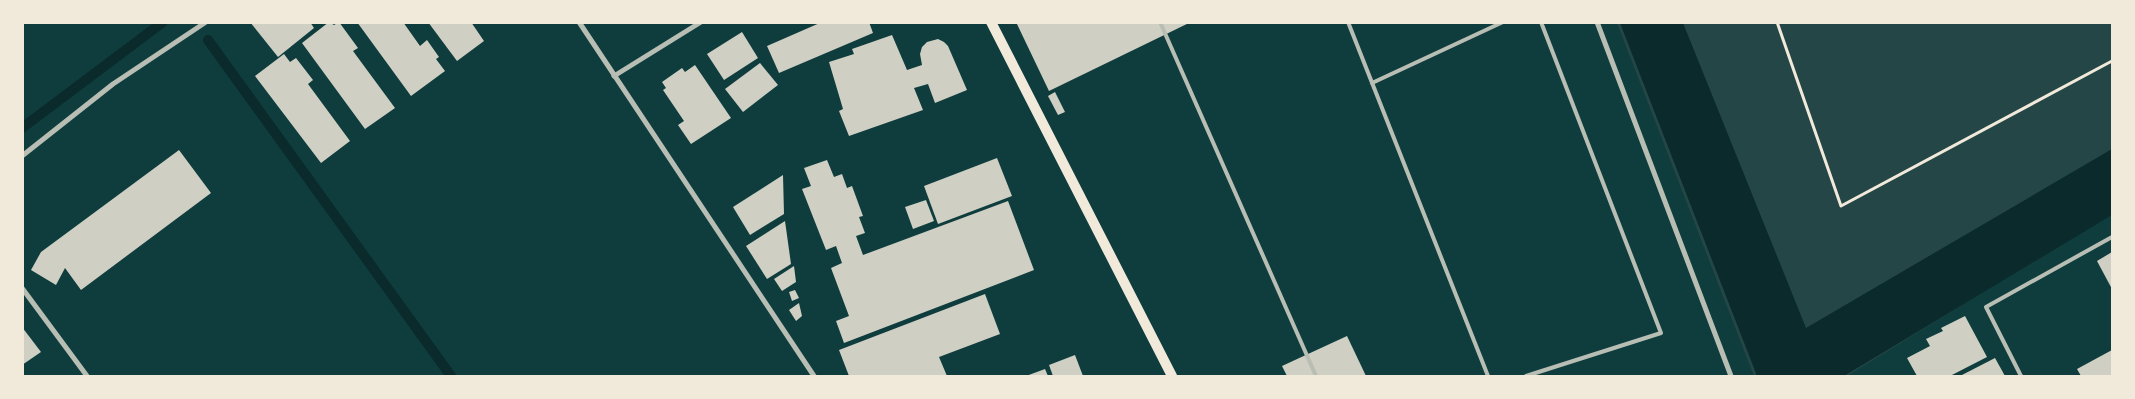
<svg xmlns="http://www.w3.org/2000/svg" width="2135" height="399" font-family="Roboto,sans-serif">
<rect width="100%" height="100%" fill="#0f3d3e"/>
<polygon fill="#244646" points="1617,23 2112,23 2112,215 1993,286 1847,376 1754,376"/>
<polygon fill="#0a2a2b" points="1620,23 1683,23 1806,328 2112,149 2112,215 1844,376 1757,376"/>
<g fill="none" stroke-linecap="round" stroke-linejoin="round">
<g stroke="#0a2a2b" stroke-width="10">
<polyline points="208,40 451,376"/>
<polyline points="22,128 163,22"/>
</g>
</g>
<g fill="#cfcfc3">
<polygon points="250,22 310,22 314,28 278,57"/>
<polygon points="329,22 334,25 339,22 358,48 353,51 395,108 365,129 302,43"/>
<polygon points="357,22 403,22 420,46 427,40 439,57 436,59 445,71 411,96"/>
<polygon points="428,22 471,22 484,41 457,61"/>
<polygon points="822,22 869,22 873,33 779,73 767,46"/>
<polygon points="1016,22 1191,22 1049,91"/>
<polygon points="742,32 758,58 724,80 707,54"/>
<polygon points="892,35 907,70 922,65 920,54 922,47 927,42 938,39 944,42 948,46 967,90 935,103 928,84 914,88 923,110 849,136 839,111 843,109 829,62 854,54 852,49"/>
<polygon points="284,54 290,62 296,58 313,80 308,84 350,141 321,163 255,76"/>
<polygon points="760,63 778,85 743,112 725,89"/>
<polygon points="695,65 731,118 691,144 678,125 684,121 663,90 666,88 662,82 682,68 685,72"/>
<polygon points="1055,92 1065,112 1058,115 1048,96"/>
<polygon points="179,150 211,193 81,290 65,268 56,285 31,270 41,252"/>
<polygon points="997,158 1012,196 938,224 924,186"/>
<polygon points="827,160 834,177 842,174 847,188 852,186 863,216 859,217 865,233 856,236 863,255 1008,201 1034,270 844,343 836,321 849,316 831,268 842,263 836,246 826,250 802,189 811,186 804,168"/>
<polygon points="783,175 784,214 750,235 733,207"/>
<polygon points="926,200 934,221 913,229 905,207"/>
<polygon points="785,221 791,264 767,279 746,246"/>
<polygon points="2112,252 2112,289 2097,261"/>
<polygon points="794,266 796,282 782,291 774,279"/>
<polygon points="795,290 799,298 792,301 789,292"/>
<polygon points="985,294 1000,334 939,357 947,376 849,376 839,350"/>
<polygon points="799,303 802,316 796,321 789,310"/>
<polygon points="1965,316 1987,357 1950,376 1917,376 1907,358 1930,346 1926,339 1943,331 1941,328"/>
<polygon points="22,327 41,352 22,365"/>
<polygon points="1347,336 1366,376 1287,376 1282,366"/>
<polygon points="2112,350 2112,376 2081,376 2077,369"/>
<polygon points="1075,355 1083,376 1053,376 1049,365"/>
<polygon points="1995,358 2005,376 1960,376"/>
<polygon points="1045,369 1048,376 1026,376"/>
</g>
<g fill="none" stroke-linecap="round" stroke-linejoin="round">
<polyline stroke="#f1e9da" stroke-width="3" points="1777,22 1841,206 2112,61"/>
<g stroke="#b8beb3" stroke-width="4">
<polyline points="1160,22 1316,376"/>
<polyline points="1348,22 1488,376"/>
<polyline points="1372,83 1503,22"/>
<polyline points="1526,376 1661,333 1541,22"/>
<polyline points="2021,376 1986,307 2112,237"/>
</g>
<g stroke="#b8beb3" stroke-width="5">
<polyline points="579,22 814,376"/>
<polyline points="1597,22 1731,376"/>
<polyline points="614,76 701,22"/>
<polyline points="22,156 113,84 206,22"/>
<polyline points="22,288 87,376"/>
</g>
<polyline stroke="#f1e9da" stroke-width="10" points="991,22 1172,376"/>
</g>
<rect width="2135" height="399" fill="none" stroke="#f1e9da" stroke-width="48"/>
</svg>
